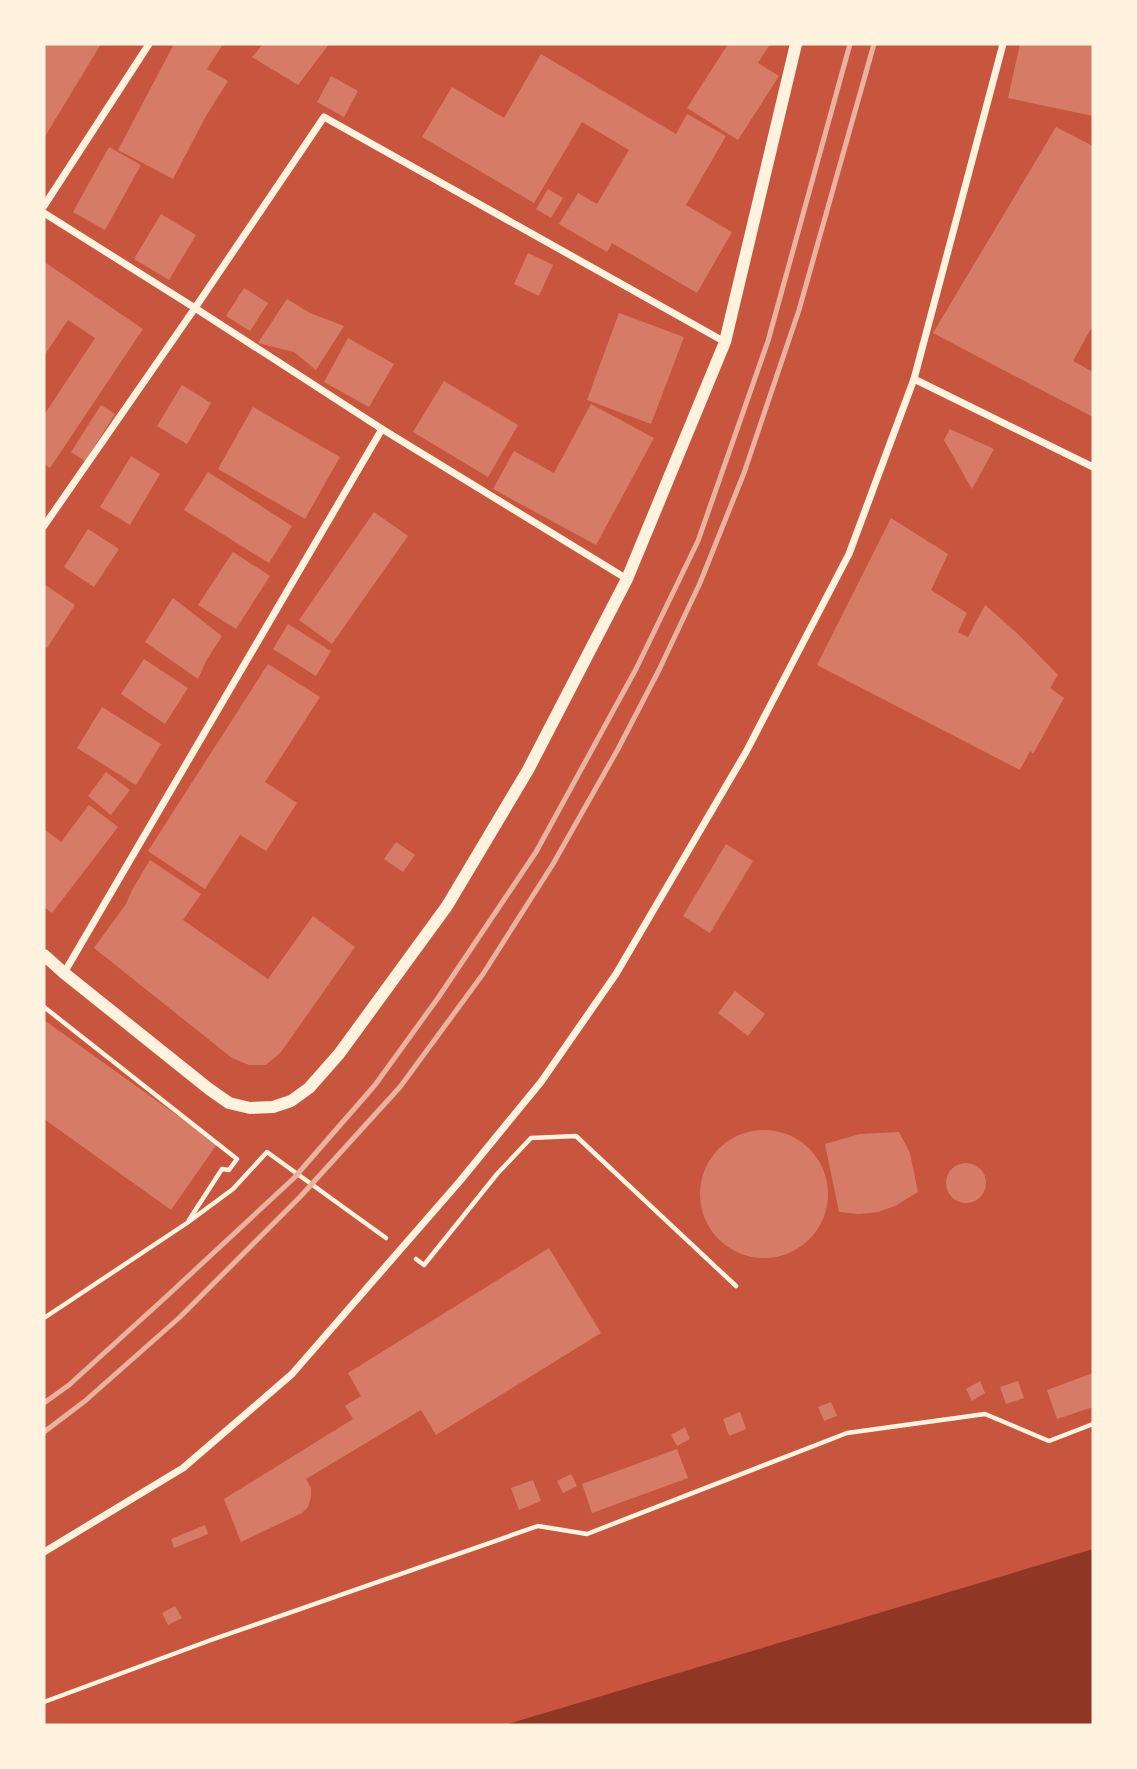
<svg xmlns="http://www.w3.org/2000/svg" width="1137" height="1769" font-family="Montserrat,sans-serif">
<rect width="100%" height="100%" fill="#c8553d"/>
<polygon fill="#8f3625" points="1093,1549 1093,1725 505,1725"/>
<g fill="#d67c66">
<polygon points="44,44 101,44 44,138"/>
<polygon points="174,44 223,44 207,69 228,81 206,116 173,179 118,150"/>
<polygon points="263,44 329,44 298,85 252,57"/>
<polygon points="728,44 770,44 758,63 779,76 738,140 687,108"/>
<polygon points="1020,44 1093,44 1093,116 1008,98"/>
<polygon points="541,54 676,134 687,114 726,136 686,205 732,232 697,293 612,243 607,252 559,224 578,193 597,204 629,150 582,122 534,203 422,137 452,87 504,118"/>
<polygon points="331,76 358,91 344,117 317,102"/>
<polygon points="1056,127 1093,146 1093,325 1073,361 1093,372 1093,417 933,333"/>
<polygon points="109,147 141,165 105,230 73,212"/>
<polygon points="548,189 563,198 551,218 536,209"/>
<polygon points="161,214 196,235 169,280 134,259"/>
<polygon points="528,253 553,265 539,296 514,284"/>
<polygon points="46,263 143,329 50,468 44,464 44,415 95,338 68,320 44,356 44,267"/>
<polygon points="244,288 268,303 250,331 226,316"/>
<polygon points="287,299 310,313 344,326 316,370 294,352 258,343"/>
<polygon points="619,313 684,337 651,424 587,400"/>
<polygon points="348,338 394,364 369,407 324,382"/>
<polygon points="444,381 518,425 488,477 413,432"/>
<polygon points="182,385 211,403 187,444 157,426"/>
<polygon points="591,404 654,438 596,545 493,489 514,451 554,473"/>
<polygon points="101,405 115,414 85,461 71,452"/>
<polygon points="253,407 340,457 305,519 218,469"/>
<polygon points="950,429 994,449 972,489 944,440"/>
<polygon points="131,456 160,474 130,525 100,507"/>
<polygon points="208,472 292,526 269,563 184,510"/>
<polygon points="374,512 408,536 332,644 299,620"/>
<polygon points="891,518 948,554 931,590 967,613 958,632 968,637 985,605 1019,635 1058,675 1050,688 1064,698 1033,754 1030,751 1020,770 817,665"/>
<polygon points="88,529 119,549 94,587 64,567"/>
<polygon points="233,552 270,576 236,629 198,605"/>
<polygon points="44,584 75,605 47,648 44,645"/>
<polygon points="173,598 222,636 206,661 198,679 145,642"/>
<polygon points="288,624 331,651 316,676 273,649"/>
<polygon points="144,659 188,688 165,724 121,694"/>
<polygon points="268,664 320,697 265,782 297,803 266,851 240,835 205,889 148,851"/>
<polygon points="102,707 161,744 136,785 77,748"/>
<polygon points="106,772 130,790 111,815 88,796"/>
<polygon points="89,805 118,827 52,913 44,907 44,829 61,842"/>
<polygon points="396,842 415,855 403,872 384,859"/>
<polygon points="726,844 753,861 710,933 683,916"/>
<polygon points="150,860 201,894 183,920 268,979 313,916 355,947 281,1052 266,1065 249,1065 232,1058 94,948 126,904 132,890"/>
<polygon points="735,991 765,1014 748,1036 718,1013"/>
<polygon points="44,1020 217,1144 171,1210 44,1119"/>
<circle cx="764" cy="1194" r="64"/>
<polygon points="899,1132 910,1153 918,1192 895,1206 878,1212 859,1214 839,1212 825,1144 860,1134"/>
<circle cx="966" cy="1183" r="20"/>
<polygon points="549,1248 601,1333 436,1435 421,1410 306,1479 311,1488 311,1497 308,1507 302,1513 241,1542 224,1499 353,1419 345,1406 361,1396 348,1373"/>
<polygon points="1093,1373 1093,1407 1057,1419 1047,1390"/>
<polygon points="980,1381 985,1393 972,1401 966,1389"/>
<polygon points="1018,1381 1024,1398 1006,1404 1000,1387"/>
<polygon points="831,1402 837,1416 824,1421 818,1407"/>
<polygon points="740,1412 746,1429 729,1436 723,1419"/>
<polygon points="685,1427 690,1439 677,1446 671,1435"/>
<polygon points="677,1449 688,1478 592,1513 582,1484"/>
<polygon points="571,1474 577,1486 563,1493 557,1481"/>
<polygon points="533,1480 541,1501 519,1510 511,1488"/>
<polygon points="205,1525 208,1534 174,1548 171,1539"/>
<polygon points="175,1606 182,1618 168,1625 162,1613"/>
</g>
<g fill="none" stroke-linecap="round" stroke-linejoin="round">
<g stroke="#fff3e0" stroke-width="4.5">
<polyline points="44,1007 237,1159 229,1170 222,1169 189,1220"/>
<polyline points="416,1259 424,1265 497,1174 531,1138 576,1136 736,1286"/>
<polyline points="44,1318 187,1223 233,1189 267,1152 386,1238"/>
<polyline points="44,1702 211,1640 538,1526 587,1534 847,1433 985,1414 1049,1441 1093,1424"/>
</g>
<g stroke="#fff3e0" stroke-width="7">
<polyline points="44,206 149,44"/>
<polyline points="44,213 195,308 382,429 627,579"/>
<polyline points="914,379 1093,467"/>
<polyline points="44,526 195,308 324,117 725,342"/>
<polyline points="64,973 382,429"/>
<polyline points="44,1552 183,1468 292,1374 460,1181 541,1082 616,974 746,752 849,554 914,379 1003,44"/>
</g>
<polyline stroke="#fff3e0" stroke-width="12" points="44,955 64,973 209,1089 229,1103 250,1108 273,1107 291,1101 309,1088 339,1054 447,906 528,770 627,579 725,342 796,44"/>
<g stroke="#e9b49f" stroke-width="5">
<polyline points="44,1403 69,1385 167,1296 294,1178 375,1085 438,998 536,852 636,669 698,541 768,341 850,44"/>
<polyline points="44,1432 85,1401 180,1317 300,1197 400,1087 483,974 553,864 618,749 659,670 700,583 744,473 799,310 874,44"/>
</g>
</g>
<rect width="1137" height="1769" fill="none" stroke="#fff3e0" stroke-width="91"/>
</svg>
